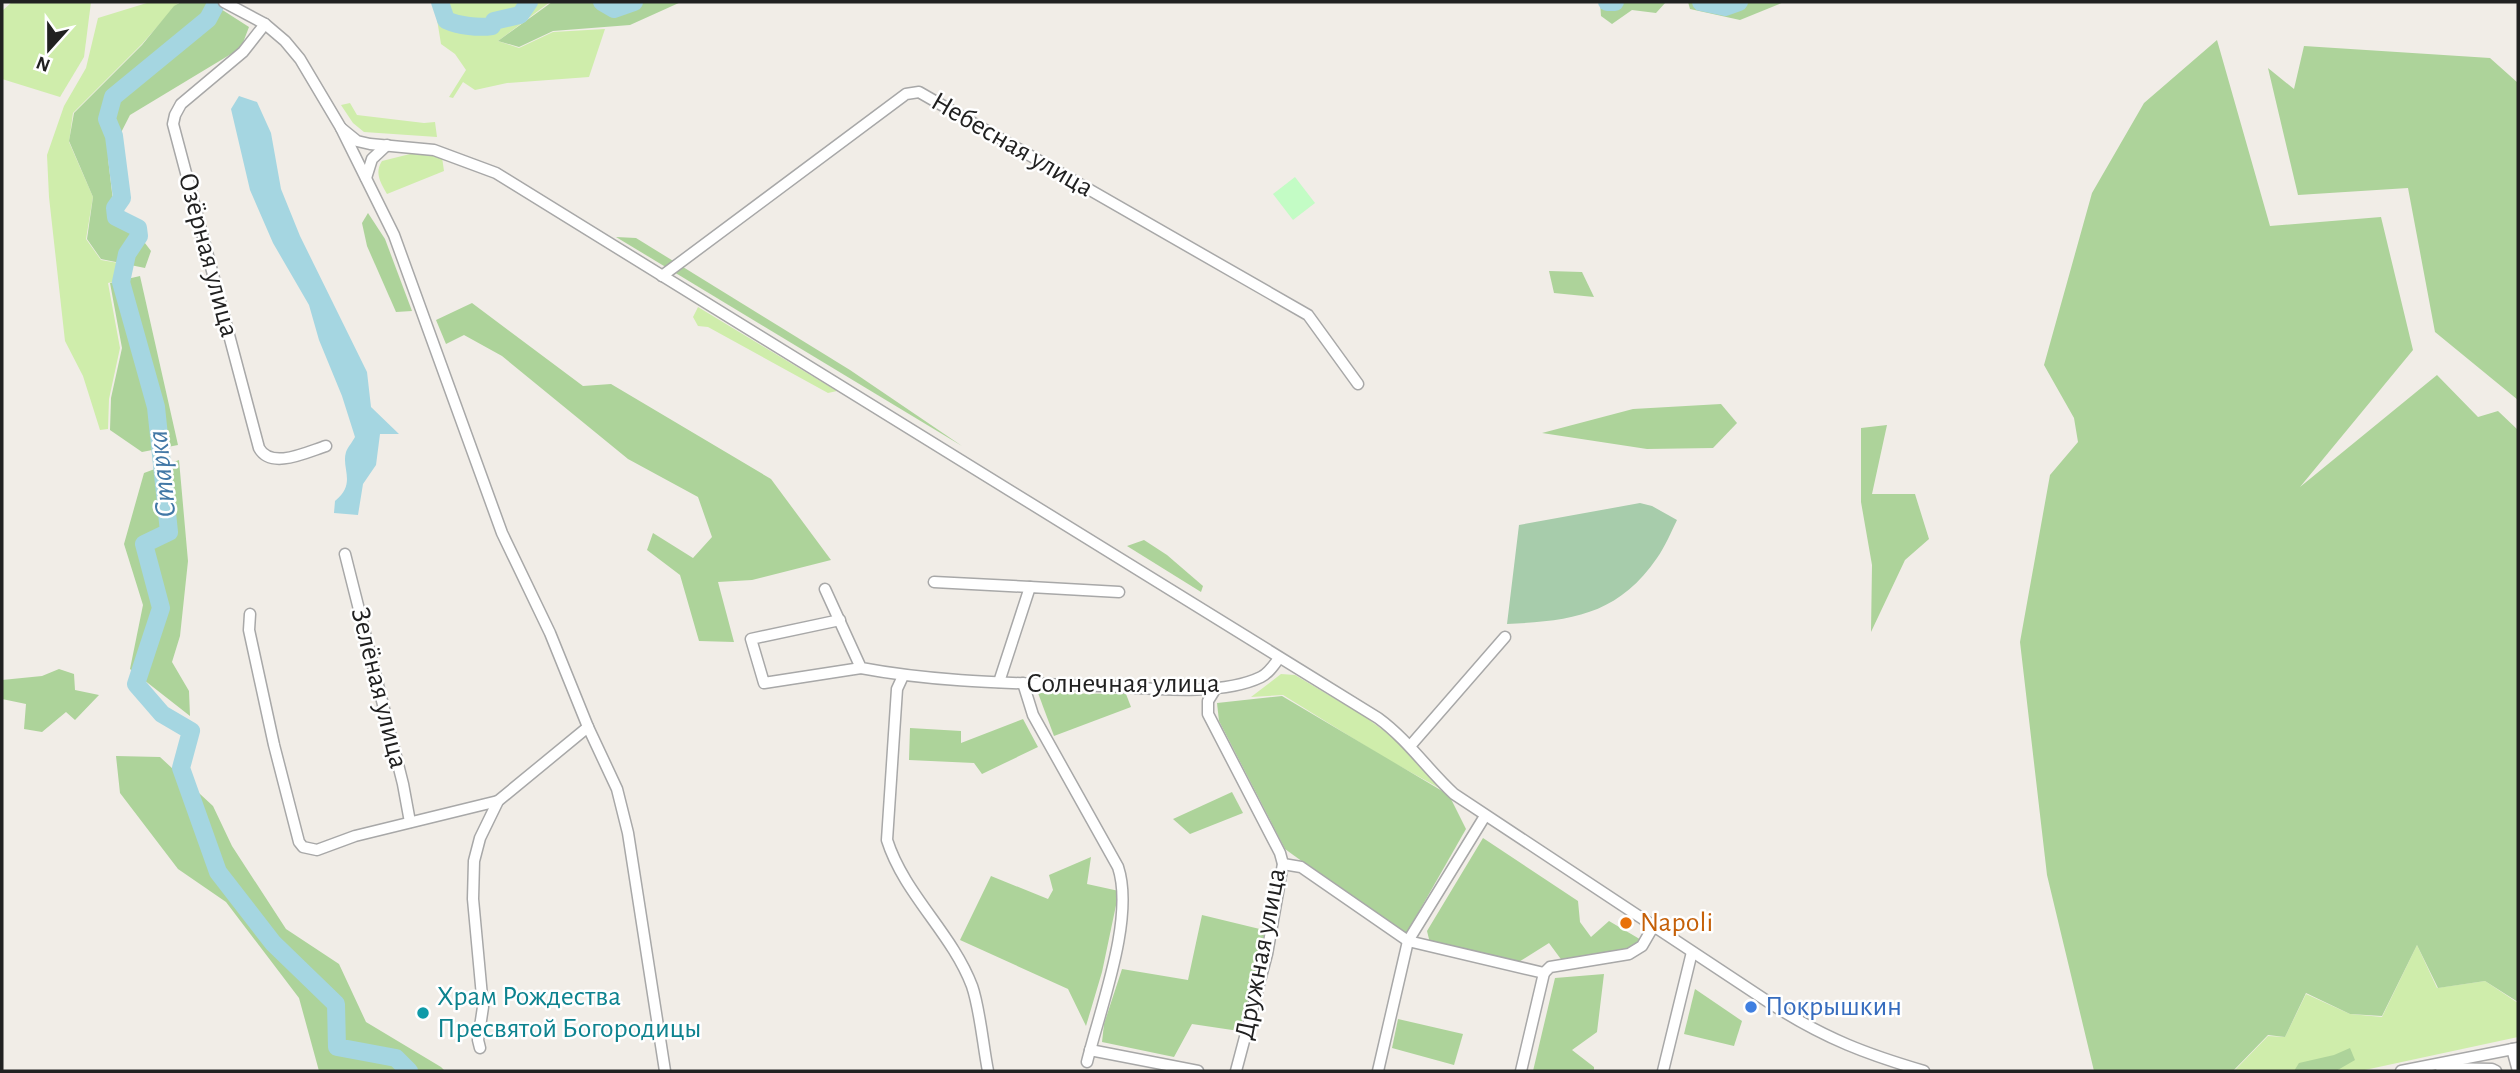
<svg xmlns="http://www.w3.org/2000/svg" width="2520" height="1073" font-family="'Alegreya Sans',sans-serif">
<rect width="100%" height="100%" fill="#f1ede7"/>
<g fill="#cfedab">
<polygon points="12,2 91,2 84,57 60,97 2,79 2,11"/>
<polygon points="150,2 179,2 142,44 73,113 69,142 93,197 86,239 101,260 124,264 120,280 108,283 120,348 109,399 108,429 100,430 83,376 65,341 49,197 47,155 64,106 86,68 98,18"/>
<polygon points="438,2 550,2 498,41 519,48 553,32 605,29 589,77 507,83 475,90 463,82 453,98 449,97 466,70 455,54 441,44 435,7"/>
<polygon points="350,103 357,115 424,123 435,122 437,137 364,132 353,123 341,105"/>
<path d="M 423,153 L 442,157 L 444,171 L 387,194 C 381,183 374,173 382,161 L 410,154 Z"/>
<polygon points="698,307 837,391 828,393 708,327 698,326 693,317"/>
<polygon points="1281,674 1295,675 1364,716 1399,742 1441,789 1385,758 1283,695 1251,697"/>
<polygon points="2417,945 2437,988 2485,981 2518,1003 2518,1037 2360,1071 2234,1071 2268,1036 2285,1037 2306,994 2350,1014 2382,1017"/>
</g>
<g fill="#add39a">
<polygon points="181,2 210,2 249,27 241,48 130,115 108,158 113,201 151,251 145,268 101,259 87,239 93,197 69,141 74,113 142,45 174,6"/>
<polygon points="552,2 681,2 630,25 553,31 519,47 498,41"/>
<polygon points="1600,2 1666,2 1656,13 1632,10 1612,24 1601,16"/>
<polygon points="1688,2 1784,2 1740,20 1690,9"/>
<polygon points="2217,40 2270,226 2381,217 2413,350 2300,487 2437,375 2478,417 2498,411 2518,430 2518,1002 2485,981 2438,988 2417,945 2382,1016 2350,1014 2306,993 2285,1037 2268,1035 2233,1071 2094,1071 2047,875 2020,642 2050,475 2078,442 2074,418 2044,365 2092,193 2144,103"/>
<polygon points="2304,46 2490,58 2518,83 2518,400 2435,332 2408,188 2298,195 2268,68 2294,89"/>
<polygon points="368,213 385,239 412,311 396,312 367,246 362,223"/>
<polygon points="616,237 636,238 850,370 962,446"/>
<polygon points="1549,271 1582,272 1594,297 1554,293"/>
<polygon points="140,276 178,445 142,452 110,430 111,398 122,348 110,283"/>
<polygon points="472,303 583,386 611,384 771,479 831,560 752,580 718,582 734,642 699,641 680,575 647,550 653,533 693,558 712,537 698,497 628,459 502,356 464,335 446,344 436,320"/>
<polygon points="1721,404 1737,423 1713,448 1647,449 1542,433 1633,409"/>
<polygon points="1887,425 1872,494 1915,494 1929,539 1905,560 1871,632 1872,565 1861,502 1861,428"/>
<polygon points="179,460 188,561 180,636 172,662 189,691 190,716 130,669 143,605 124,544 144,473"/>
<polygon points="1144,540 1167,555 1203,586 1201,592 1127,546"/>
<polygon points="59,669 74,674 75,690 99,695 75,720 66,712 42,732 24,729 26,704 2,699 2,680 42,676"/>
<polygon points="1038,693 1126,694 1131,707 1054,736"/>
<polygon points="1282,696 1449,795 1466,829 1405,936 1285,849 1219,721 1217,703"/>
<polygon points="1023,719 1038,747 982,774 974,763 909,760 910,728 961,731 961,743"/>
<polygon points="116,756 160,757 213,806 232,846 286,929 339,964 366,1022 441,1067 445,1071 319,1071 299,998 226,902 178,869 120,793"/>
<polygon points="1232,792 1243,813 1190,834 1173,819"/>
<polygon points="1483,838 1578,901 1580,922 1591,937 1609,921 1643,941 1627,954 1563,962 1549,943 1517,963 1430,943 1427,931"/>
<polygon points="1091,857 1087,884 1119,891 1102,972 1086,1026 1068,989 960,940 991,876 1048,899 1053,890 1049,875"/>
<polygon points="1202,915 1268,931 1239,1031 1192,1024 1174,1057 1102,1042 1104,1024 1122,969 1188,980"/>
<polygon points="1604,974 1597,1032 1572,1050 1594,1067 1594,1071 1533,1071 1555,978"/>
<polygon points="1695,989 1742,1021 1734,1046 1684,1034"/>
<polygon points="1398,1019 1463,1034 1454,1065 1392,1048"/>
<polygon points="2350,1048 2355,1060 2336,1071 2294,1071 2299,1063 2334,1055"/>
</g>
<path fill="#a7ccab" d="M 1640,503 L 1652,506 L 1677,520 C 1671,532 1665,547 1657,558 C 1618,615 1571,621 1507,624 L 1519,525 Z"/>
<polygon fill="#c3fcc5" points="1295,177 1315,203 1293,220 1273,194"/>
<path fill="#a5d6e1" d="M 239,96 L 257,102 L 271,133 L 281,189 L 300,236 L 367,372 L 371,407 L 399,434 L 380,434 L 376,465 L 363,484 L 358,515 L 334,513 L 335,501 C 357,483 341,469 346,452 C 348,447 353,441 355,437 L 342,396 L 319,340 L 309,305 L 273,243 L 250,190 L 231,109 Z"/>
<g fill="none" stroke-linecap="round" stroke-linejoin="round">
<g stroke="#a5d6e1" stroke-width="18">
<polyline points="217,2 208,19 113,97 107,119 114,136 122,198 115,208 116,217 138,228 139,236 127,254 121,282 156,407 169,532 144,544 161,608 136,684 162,714 191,731 181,768 218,872 273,943 336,1004 337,1047 396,1058 409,1071"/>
<path d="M 440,2 L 446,20 C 459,26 479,28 492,26 L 494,21 L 520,15 L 529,2"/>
<polyline points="602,2 614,9 634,2"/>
<polyline points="1607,2 1615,2"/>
<polyline points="1701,2 1725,7 1739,2"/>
</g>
<g stroke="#a8a8a8" stroke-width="13">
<g id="minor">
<polyline points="224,2 265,24 285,41 300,59 341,128 394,235 502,533 550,633 588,727 617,789 628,833 665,1071"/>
<path d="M 265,24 L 243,52 L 181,104 L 175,115 L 173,124 L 259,448 C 271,470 307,452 326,446"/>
<path d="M 341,128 L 357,141 L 370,144 L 434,150 L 496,173 L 1378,718 C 1408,740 1427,769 1454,794 L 1776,1007 C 1827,1039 1866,1054 1924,1071"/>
<polyline points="366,178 372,159 387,145"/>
<polyline points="662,276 906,94 919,92 1308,315 1358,384"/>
<polyline points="345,554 403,784 410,822"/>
<polyline points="934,582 1030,587"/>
<path d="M 825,589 L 861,668 C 940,683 1022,683 1102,686 C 1146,688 1220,697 1261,677 C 1269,673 1274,665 1279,658"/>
<polyline points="250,614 249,630 274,745 299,842 303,847 317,850 355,836 498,801"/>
<polyline points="840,620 751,639 764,683 861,668"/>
<path d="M 903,676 L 897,689 L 887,840 C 904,894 952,933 972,986 C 980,1009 983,1046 988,1071"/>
<polyline points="999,682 1030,587 1119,592"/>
<path d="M 1023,683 L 1033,715 L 1118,867 C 1135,918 1100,1009 1087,1062"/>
<polyline points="1216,688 1208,701 1208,714 1280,853 1283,864 1267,954 1236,1071"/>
<polyline points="1411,745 1505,637"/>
<polyline points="1283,864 1301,867 1408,941 1544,973 1521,1071"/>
<polyline points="1544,973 1550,967 1629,954 1642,946 1653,927"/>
<polyline points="480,1048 478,1040 483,1007 473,899 474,861 480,838 498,801 588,727"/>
<polyline points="2512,1049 2518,1071"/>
<polyline points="1090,1050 1198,1071"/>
<polyline points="2441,1068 2492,1069 2496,1071"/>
<polyline points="1378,1071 1408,941 1485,816"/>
<polyline points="1663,1071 1692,952"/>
<polyline points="2401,1071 2518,1048"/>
</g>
</g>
<use href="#minor" stroke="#fff" stroke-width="10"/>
</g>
<circle fill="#e8710a" stroke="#fff" stroke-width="2.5" cx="1626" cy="923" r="7"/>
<circle fill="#3f7fe0" stroke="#fff" stroke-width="2.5" cx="1751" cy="1007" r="7"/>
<circle fill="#0f9aa8" stroke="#fff" stroke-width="2.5" cx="423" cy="1013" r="7"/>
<g text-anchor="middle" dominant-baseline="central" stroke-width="5" stroke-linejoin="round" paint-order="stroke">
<g font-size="28" fill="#212121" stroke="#fff">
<text transform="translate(1012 145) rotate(30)">Небесная улица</text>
<text transform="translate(208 255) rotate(75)">Озёрная улица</text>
<text x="1123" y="684">Солнечная улица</text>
<text transform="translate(379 688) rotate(76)">Зелёная улица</text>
<text transform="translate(1261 954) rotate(-79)">Дружная улица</text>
</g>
<g font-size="28" fill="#c56008" stroke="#fff" text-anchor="start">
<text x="1640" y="923">Napoli</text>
</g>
<g font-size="28" fill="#0d838f" stroke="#fff" text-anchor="start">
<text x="437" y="997">Храм Рождества<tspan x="437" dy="32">Пресвятой Богородицы</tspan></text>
</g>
<g font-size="28" fill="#366cbe" stroke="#fff" text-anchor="start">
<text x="1765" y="1007">Покрышкин</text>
</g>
<g font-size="30" font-style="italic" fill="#4278a6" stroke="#fff">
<text transform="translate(162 474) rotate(-96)">Старка</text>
</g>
</g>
<rect width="2520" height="1073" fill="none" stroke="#212121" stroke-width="7"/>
<g transform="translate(49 49) rotate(201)" stroke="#ffffff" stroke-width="5" paint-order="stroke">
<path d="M0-5L12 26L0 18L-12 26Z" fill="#212121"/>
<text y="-10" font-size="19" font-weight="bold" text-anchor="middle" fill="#212121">N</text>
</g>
</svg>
